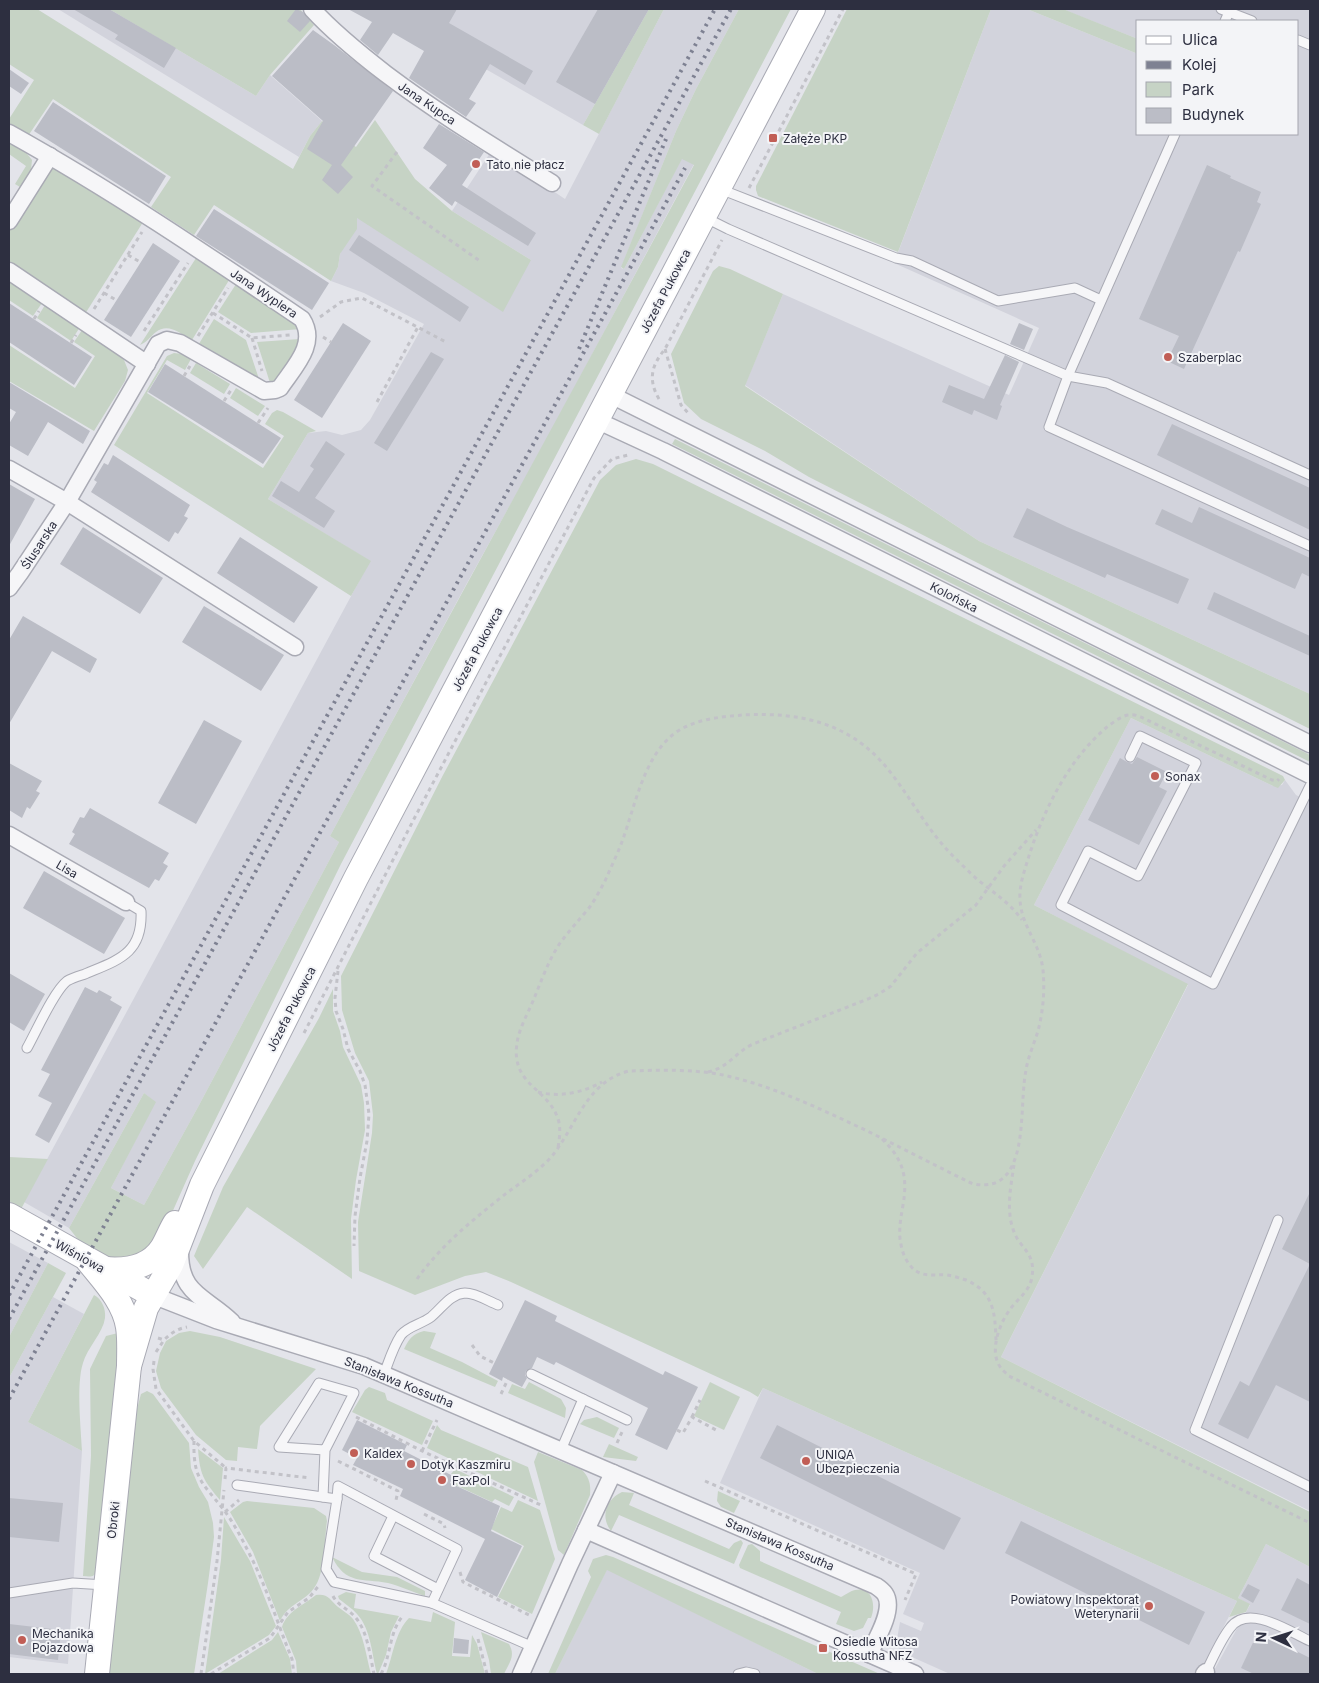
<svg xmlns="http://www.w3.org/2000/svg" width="1319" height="1683" font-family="Inter,sans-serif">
<rect width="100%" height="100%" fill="#e3e4ea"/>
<g fill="#d2d3dc">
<polygon points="58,9 109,9 256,96 270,75 322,121 310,136 299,157"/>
<polygon points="381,9 649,9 583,125"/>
<polygon points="664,9 739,9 696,89 676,131 621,268 624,269 682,158 694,164 550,433 467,583 330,836 339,842 198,1107 144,1205 111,1188 155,1102 144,1093 69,1228 24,1202 370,561 268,499 308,433 326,431 342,435 361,430 370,420 424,324 364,293 331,281 338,267 340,254 357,218 531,260 452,211 492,150 565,199"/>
<polygon points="991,9 1027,9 1138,54 1138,134 1298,134 1298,21 1138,21 1138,39 1062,9 1310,9 1310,694 979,541 745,385 783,294 1009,395 1039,328 894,263"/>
<polygon points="1131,718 1273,786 1282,785 1285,780 1296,795 1310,802 1310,1511 1001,1357 1188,985 1034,905"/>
<polygon points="9,1242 48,1263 9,1337"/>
<polygon points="53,1297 84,1314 28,1422 82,1451 68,1664 9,1657 9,1378"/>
<polygon points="763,1388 1237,1601 1199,1674 950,1674 903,1653 896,1645 900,1622 921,1631 924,1623 903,1614 920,1573 720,1483"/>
<polygon points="1266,1544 1310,1567 1310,1674 1212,1674 1250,1605 1238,1598"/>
<polygon points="607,1569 818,1674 555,1674"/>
</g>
<g fill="#c6d3c5">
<polygon points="9,9 37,9 293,169 310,136 322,121 356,147 375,120 415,179 452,211 531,260 503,312 357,218 357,229 340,254 338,267 331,281 214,205 194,235 151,207 171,177 53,99 28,136 9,126 9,119 34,80 9,64"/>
<polygon points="109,9 300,9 314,25 270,75 256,96"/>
<polygon points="649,9 664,9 599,134 583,125"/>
<path d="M 739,9 L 791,9 L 341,864 L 195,1161 L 159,1242 L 153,1250 L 118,1264 L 83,1246 L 69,1228 L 144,1093 L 156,1102 L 111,1188 L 144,1205 L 198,1107 L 339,842 L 330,836 C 451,612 574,389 694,165 L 682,159 L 624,269 L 621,267 L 676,131 L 696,89 Z"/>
<polygon points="847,9 991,9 898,252 758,196 756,190 756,186"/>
<polygon points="1027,9 1063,9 1138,39 1138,54"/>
<polygon points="9,140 24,150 32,160 31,170 20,187 15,184 26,166 9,154"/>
<polygon points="51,163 145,219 85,314 9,263 9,230"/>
<path d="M 198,255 L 231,277 L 192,340 C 181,334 168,322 156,332 C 150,337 147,342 140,345 Z"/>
<polygon points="719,266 730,269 783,294 745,386 979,541 1310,694 1310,729 1025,587 809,477 765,451 701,419 684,403 671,354 713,271"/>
<polygon points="9,281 42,303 33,316 9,300"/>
<polygon points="238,281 295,319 301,329 251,333 218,312"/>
<polygon points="45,305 80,327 71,341 37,318"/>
<polygon points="214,319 246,340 261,385 197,347"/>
<polygon points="82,330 116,352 124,360 128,370 125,381 94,431 9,381 9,345 75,388 95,356 74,342"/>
<polygon points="300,339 300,344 278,383 271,386 257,342"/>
<polygon points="174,353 182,354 191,359 185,370 167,360 147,393 263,468 284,436 265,424 272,413 277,410 283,412 316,431 308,433 268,499 371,561 351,596 114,445 167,356"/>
<polygon points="196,363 230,384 224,394 190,373"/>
<polygon points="236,388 265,406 258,416 230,398"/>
<polygon points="675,439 1310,755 1310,762 672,444"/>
<polygon points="636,459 653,464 1283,776 1285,780 1278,788 1273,786 1131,718 1034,905 1188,984 1001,1357 1310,1512 1310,1567 1266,1544 1238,1598 1250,1604 1246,1612 1229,1617 1237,1601 763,1388 758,1397 750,1392 511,1282 486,1272 465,1276 415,1295 359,1271 358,1222 372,1133 373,1115 369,1081 355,1053 342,1010 341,976 442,777 600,480 616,465"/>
<polygon points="333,989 333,1011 340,1031 343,1047 361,1085 364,1103 365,1130 356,1180 351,1219 352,1279 247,1207 203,1269 194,1256 223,1187 319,1018"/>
<polygon points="9,1157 48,1159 21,1209 9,1201"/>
<polygon points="48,1263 66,1273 9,1378 9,1337"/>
<path d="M 94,1295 C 102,1299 106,1309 105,1318 C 103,1333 87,1348 83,1363 C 76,1384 81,1428 82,1451 L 28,1422 Z"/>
<polygon points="190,1331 220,1337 316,1369 260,1426 257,1449 238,1447 237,1461 226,1460 196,1435 161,1388 156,1371 160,1353 166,1341 179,1333"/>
<path d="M 424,1331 L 436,1333 L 430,1348 L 462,1362 L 498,1381 L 495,1387 L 404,1349 C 409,1339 412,1334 424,1331 Z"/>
<path d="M 122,1332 L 98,1571 C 94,1577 91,1577 83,1576 L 91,1456 L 90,1369 L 106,1336 Z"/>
<polygon points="529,1382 561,1399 566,1408 565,1418 508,1393 512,1384 525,1389"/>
<polygon points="710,1382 740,1397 724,1430 694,1416"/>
<polygon points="369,1387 385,1393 387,1400 433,1421 422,1445 352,1412 365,1390"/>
<polygon points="147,1391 153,1394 189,1443 191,1468 199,1487 208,1502 213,1523 214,1537 208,1583 194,1674 109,1674 137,1409 141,1394"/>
<polygon points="597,1417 619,1428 614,1438 580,1424 584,1420"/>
<polygon points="437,1425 441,1430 528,1467 538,1501 427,1448"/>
<polygon points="609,1444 638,1457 636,1461 603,1457"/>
<path d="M 198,1449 L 223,1468 L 220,1500 C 203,1480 200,1475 198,1449 Z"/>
<path d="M 538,1452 L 582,1470 C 589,1477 591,1484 590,1495 L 564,1555 L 558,1550 L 534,1462 Z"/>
<polygon points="455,1469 514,1497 509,1506 495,1499 492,1502 451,1483 454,1476 451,1474"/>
<polygon points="718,1491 740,1501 734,1513 721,1507 717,1501"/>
<path d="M 622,1492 L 634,1493 L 629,1505 L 729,1549 L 734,1543 L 741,1540 L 743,1543 L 734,1564 L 619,1515 L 611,1531 C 600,1517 606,1499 622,1492 Z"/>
<polygon points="518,1500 540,1510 555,1559 532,1614 498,1597 524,1546 491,1529 501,1507 512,1512"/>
<path d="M 247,1501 L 314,1508 L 326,1516 L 327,1521 C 324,1541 326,1577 311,1592 C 300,1603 287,1606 280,1621 L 253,1552 L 230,1512 L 243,1502 Z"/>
<polygon points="224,1517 250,1561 276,1626 269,1635 205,1674 221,1560"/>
<path d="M 752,1544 L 760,1551 L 760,1561 L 841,1597 C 845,1595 850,1591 855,1590 C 873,1586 876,1606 871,1618 L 868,1618 L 863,1628 L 854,1631 L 836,1624 L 841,1612 L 740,1568 L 739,1565 L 748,1545 Z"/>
<polygon points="606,1555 613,1557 880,1674 818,1674 607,1570 555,1674 548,1674 591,1577 588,1571 593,1559"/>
<path d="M 332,1557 L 362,1572 L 397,1577 L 425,1591 L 425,1596 C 413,1592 400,1586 388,1583 C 362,1578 346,1585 332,1557 Z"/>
<path d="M 346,1592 L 356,1594 L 354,1608 L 399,1616 L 391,1632 L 386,1655 L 378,1674 L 377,1674 C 372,1655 371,1629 357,1614 C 352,1608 345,1604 339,1599 L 338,1596 Z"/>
<path d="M 316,1595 C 328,1593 330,1600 338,1607 C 343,1611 349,1614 353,1619 C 364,1634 366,1656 371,1674 L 297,1674 L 296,1661 L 282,1627 C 287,1611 304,1605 316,1595 Z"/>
<path d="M 433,1612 L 455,1622 L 452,1656 L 470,1657 L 472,1635 L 477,1644 L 485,1674 L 386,1674 C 393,1656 395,1632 409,1618 L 431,1622 Z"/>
<polygon points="278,1632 290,1659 292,1674 218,1674 272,1640"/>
<path d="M 481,1632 L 509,1644 C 516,1656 509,1663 504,1674 L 491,1674 L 489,1660 Z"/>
</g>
<g fill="#bbbdc6">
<polygon points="73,9 109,9 176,48 164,68 115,39 118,35"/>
<polygon points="296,9 303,12 310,21 300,32 287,21"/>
<polygon points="348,9 457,9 449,23 533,71 525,85 490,64 469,99 476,103 466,117 409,78 424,51 393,33 378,55 360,40 372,22"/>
<polygon points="598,9 649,9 595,104 556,82"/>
<polygon points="313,30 334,45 393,91 341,165 353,177 338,194 322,180 332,165 307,149 323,121 272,76"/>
<polygon points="9,69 29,83 21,94 9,86"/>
<polygon points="53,102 166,176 149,204 34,131"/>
<polygon points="439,124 484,152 462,185 536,233 528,246 455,201 452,206 429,188 447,165 423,148"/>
<polygon points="1207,165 1231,176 1230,178 1261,192 1257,202 1261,204 1240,252 1238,251 1184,369 1167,361 1179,336 1139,319"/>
<polygon points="214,209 329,283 312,310 196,236"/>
<polygon points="359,235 469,307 460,322 349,250"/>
<polygon points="153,243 180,261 131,337 104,320"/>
<polygon points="9,303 92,357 74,385 9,342"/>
<polygon points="343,323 371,341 322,418 294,400"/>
<polygon points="1019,323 1033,329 1024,350 1010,344"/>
<polygon points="431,352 444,359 387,451 374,443"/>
<polygon points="1005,355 1019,362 1000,405 1002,406 997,420 974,410 972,415 942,402 949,385 984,399"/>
<polygon points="165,364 281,438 263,464 148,392"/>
<polygon points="9,382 90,431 83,444 48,422 28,456 9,445 9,424 16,412 9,408"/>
<polygon points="1172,424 1310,488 1310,530 1157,455"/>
<polygon points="326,441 345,454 315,498 335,511 324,528 272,496 281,481 299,492 314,469 310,466"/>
<polygon points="113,455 190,505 184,516 188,518 178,534 175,532 169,542 91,492 97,482 94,480 104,463 108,465"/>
<polygon points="9,484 35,499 9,546"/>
<polygon points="1199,507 1310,558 1310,577 1302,573 1295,589 1155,524 1162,509 1192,523"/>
<polygon points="1027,508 1067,527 1189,579 1178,604 1107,574 1105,578 1013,537"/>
<polygon points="83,527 163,578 140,614 60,564"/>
<polygon points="240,537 318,587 294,623 217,573"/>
<polygon points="1214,592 1310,636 1310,656 1207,609"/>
<polygon points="204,606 284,655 261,691 182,642"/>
<polygon points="23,616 97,659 90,673 52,651 9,724 9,640"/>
<polygon points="204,720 242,741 196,824 158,803"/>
<polygon points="1137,757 1167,772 1159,787 1167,791 1139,845 1088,820 1120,758 1127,762 1132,764"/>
<polygon points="9,763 42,781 36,791 40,793 30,809 27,807 22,818 9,810"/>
<polygon points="90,808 169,853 163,863 168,866 159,881 155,879 149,888 69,844 75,834 72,832 80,817 84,818"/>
<polygon points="44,871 125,918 104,954 23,908"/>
<polygon points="9,973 45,994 24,1031 9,1022"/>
<polygon points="85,987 97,993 99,990 112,997 110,1000 122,1007 49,1143 35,1135 52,1103 38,1096 50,1074 41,1070"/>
<polygon points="1310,1192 1310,1402 1276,1385 1248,1439 1218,1424 1240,1381 1249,1386 1310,1264 1282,1249"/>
<polygon points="525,1300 557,1316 555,1321 663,1375 665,1371 698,1387 667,1450 635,1435 648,1408 556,1362 554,1365 537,1357 532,1368 526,1371 525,1375 527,1378 522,1387 503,1377 502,1381 489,1374"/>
<polygon points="357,1420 407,1445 404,1451 453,1476 450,1483 500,1506 491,1531 522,1546 497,1597 465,1580 485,1539 400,1496 403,1489 353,1465 357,1458 342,1450"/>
<polygon points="777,1425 961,1518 944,1550 760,1458"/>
<polygon points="9,1498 63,1503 59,1542 9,1537"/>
<polygon points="1021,1521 1205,1612 1189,1645 1005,1553"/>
<polygon points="1297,1578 1310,1585 1310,1624 1281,1610"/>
<polygon points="1248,1584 1260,1590 1253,1603 1241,1596"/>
<polygon points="9,1624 61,1630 58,1660 9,1654"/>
<polygon points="1258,1632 1310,1658 1310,1674 1254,1674 1241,1668"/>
<polygon points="454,1638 469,1640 468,1654 453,1653"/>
</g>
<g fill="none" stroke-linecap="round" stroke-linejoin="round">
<g stroke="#a9aab4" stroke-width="11">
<g id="lane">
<polyline points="1221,9 1252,21"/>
<polyline points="1225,21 1229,12"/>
<polyline points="1298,40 1310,45"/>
<polyline points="1175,134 1068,376 1049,427 1310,546"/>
<polyline points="720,189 896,258 912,261 998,301 1075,288 1101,300"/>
<polyline points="704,217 728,229 1068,376 1107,383 1310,475"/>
<polyline points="1130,757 1140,736 1196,763 1138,876 1088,851 1061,905 1213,984 1310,786"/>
<path d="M 27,1048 C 36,1032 54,991 67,981 C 72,978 79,976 85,974 C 118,960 143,954 141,911 L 126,902"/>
<polyline points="1278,1220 1195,1430 1310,1487"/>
<path d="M 384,1374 C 389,1361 393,1347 401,1335 C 408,1326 422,1324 431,1317 C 442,1308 450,1294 465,1293 C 476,1293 488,1301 498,1305"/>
<polyline points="531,1374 583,1399 561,1450"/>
<polyline points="583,1399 627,1420"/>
<polyline points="237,1485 337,1499 326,1569 334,1582 432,1603"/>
<polyline points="323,1497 325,1450 354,1393 319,1383 279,1447 325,1450"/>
<polyline points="337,1499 338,1486 457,1549 432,1603 533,1647"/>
<polyline points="393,1516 374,1556 438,1589"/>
<polyline points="9,1593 73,1583 105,1585"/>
<path d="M 1206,1672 C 1213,1658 1220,1641 1230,1628 C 1248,1603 1290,1632 1310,1641"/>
<polyline points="738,1674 746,1672 755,1674"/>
</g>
</g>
<g stroke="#a9aab4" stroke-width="19">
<g id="street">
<path d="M 312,9 C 334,33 360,54 386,74 C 439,114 496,148 552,183"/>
<path d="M 9,133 C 110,189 206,254 302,319 C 318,344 294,367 280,388 L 275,390 L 264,391 L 180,343 L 167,340 L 158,344 L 67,502 L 20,573 L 9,588"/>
<polyline points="9,221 50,156"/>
<polyline points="9,271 147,364"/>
<polyline points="611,395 1310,744"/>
<polyline points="596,420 663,451 1310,775"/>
<polyline points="9,469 67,502 295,647"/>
<polyline points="9,835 126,902"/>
<path d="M 180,1249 C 179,1295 204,1295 232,1322"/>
<path d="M 152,1295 L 216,1320 L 364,1366 L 876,1586 C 879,1588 883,1591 885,1594 C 895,1609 876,1640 869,1654"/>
<polyline points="586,1530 915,1674"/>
<polyline points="521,1674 570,1564 613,1473"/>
<polyline points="1204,1674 1206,1672"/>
</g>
</g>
<g stroke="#a9aab4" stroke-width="26">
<g id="secondary">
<polyline points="9,1215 152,1295"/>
<path d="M 88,1261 C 103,1280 124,1301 128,1327 C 130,1339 129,1353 129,1366 L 97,1674"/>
<path d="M 104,1269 C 125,1271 149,1268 162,1248 C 167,1240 170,1231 175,1223"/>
<polyline points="129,1366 146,1308 171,1265 202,1185 356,878 813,9"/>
</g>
</g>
<g stroke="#c2c2c8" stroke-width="3" stroke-dasharray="4 4" stroke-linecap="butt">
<polyline points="397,152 372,186 480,261"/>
<polyline points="749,188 843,9"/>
<polyline points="128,255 140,262"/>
<polyline points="104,293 116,300"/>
<polyline points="94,309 142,232"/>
<polyline points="213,313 252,338 290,335"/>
<polyline points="320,317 341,302 362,298 446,342"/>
<polyline points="34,319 39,311"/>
<polyline points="144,331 188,263"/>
<polyline points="198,336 228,288"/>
<polyline points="323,337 331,342"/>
<polyline points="252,338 262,371"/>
<polyline points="71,343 76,335"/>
<polyline points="665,349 681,405 688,413"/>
<polyline points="184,376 190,366"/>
<path d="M 659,399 C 648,380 651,366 665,349 L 722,240"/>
<polyline points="224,401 231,390"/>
<polyline points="377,402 418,327"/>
<polyline points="258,423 268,408"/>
<polyline points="338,971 335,998 336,1011 343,1029 348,1049 360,1071 365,1085 369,1114 367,1141 360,1178 355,1216 354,1246"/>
<polyline points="304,1033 415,817 594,478 612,459 628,455"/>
<path d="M 708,1072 C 728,1068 736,1052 753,1044 L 868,999 L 879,994 L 891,986 L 917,953 L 976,905 L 1004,866 L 1036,830"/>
<path d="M 538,1092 C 560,1098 584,1092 602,1082"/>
<path d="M 882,1139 C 903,1159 908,1176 903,1205 C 901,1217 899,1226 900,1239 C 901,1246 903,1255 907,1261 C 918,1279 930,1274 947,1275 C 953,1276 960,1278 966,1280 C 994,1292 995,1313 996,1340"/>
<path d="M 558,1147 C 560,1137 561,1125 557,1116 C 545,1087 511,1084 517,1043 C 519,1029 527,1015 533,1001 C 541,982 548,961 560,943 C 569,931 579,920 589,908 C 595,900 600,890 605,881 C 611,867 618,853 623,839 C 634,808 643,764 667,740 C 686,720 717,717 743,715 C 799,712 849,722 887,768 C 909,795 925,826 949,852 C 958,861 968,871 978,880 C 994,893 1010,903 1022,920"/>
<path d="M 1014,1165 C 1011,1185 1006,1209 1013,1229 C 1019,1249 1036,1251 1032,1277 C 1030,1290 1019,1298 1011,1308 C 1000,1322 988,1352 1001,1368 C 1003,1371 1007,1374 1009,1376 L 1310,1523"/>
<path d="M 417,1279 C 442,1244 475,1218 508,1192 C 523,1181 540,1170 552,1156 C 577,1125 586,1082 629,1071 C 659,1070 693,1069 723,1075 C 765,1084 805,1102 844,1120 C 887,1140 930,1163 973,1184 C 987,1186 998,1185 1007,1174 C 1026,1150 1020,1100 1026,1070 C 1028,1057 1034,1044 1038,1031 C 1043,1012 1045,990 1043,970 C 1040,941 1018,924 1020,892 C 1021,880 1025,869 1028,859 C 1043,811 1068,760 1107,727 C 1114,722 1122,715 1130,715 C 1134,714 1138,716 1141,717 L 1272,780 L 1277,781 L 1279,779"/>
<path d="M 158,1338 L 164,1340 C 171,1333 177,1329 187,1327"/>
<polyline points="472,1345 480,1356 494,1363"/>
<polyline points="156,1352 164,1340"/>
<polyline points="154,1361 153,1369 156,1389 194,1441 226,1468"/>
<polyline points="501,1394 508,1379"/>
<polyline points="356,1417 422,1451 543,1506"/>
<polyline points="692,1417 700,1400"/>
<polyline points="677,1430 683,1433 692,1417 716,1430"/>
<path d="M 194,1441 C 193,1479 202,1482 223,1509 C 234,1523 242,1539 250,1555 C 267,1588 278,1625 292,1659 L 294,1674"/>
<polyline points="617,1443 622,1432"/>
<polyline points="422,1451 437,1420"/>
<polyline points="338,1461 398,1491 396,1500 398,1501"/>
<polyline points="225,1479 226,1468 310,1478"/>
<polyline points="705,1481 916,1574 905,1600"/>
<polyline points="225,1512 239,1500"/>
<polyline points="424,1514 444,1524 445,1528"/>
<polyline points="460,1572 463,1582 529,1615"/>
<path d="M 333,1596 C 338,1606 349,1609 356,1618 C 368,1633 370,1656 374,1674"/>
<polyline points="478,1639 487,1674"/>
<polyline points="201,1674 217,1561 224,1490"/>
<polyline points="211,1674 270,1638 288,1612 309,1598 320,1584"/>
<path d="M 381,1674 C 391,1656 389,1633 402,1617"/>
</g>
<use href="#lane" stroke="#f6f6f8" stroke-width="9"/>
<use href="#street" stroke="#f6f6f8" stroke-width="16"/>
<use href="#secondary" stroke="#fff" stroke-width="24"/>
<g stroke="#7e8192" stroke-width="4" stroke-dasharray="2.5 5" stroke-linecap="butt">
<polyline points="579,349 666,139"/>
<polyline points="9,1295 715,9"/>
<polyline points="9,1319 731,9"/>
<polyline points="9,1399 685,168"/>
</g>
</g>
<g fill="#c15e56" stroke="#f3f4f7" stroke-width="2">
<rect x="768" y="133" width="10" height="10" rx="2.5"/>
<circle cx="476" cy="164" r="5"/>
<circle cx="1168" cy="357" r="5"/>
<circle cx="1155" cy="776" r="5"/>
<circle cx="354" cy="1453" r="5"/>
<circle cx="806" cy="1461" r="5"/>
<circle cx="411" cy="1464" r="5"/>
<circle cx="442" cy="1480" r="5"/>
<circle cx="1149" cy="1606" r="5"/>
<circle cx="22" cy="1640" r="5"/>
<rect x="818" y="1643" width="10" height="10" rx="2.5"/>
</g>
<g text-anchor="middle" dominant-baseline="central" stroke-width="4" stroke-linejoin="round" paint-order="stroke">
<g font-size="12" fill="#2d2f40" stroke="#f3f4f7">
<text transform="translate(427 103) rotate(34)">Jana Kupca</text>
<text transform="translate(665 291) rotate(-62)">Józefa Pukowca</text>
<text transform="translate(264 293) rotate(34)">Jana Wyplera</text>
<text transform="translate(39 545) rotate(-57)">Ślusarska</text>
<text transform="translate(954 597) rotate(27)">Kolońska</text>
<text transform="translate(477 649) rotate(-62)">Józefa Pukowca</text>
<text transform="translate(67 869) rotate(30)">Lisa</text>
<text transform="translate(291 1009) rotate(-63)">Józefa Pukowca</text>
<text transform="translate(80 1256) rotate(29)">Wiśniowa</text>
<text transform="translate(399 1382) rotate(22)">Stanisława Kossutha</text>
<text transform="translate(113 1520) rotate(-84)">Obroki</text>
<text transform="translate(780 1544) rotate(23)">Stanisława Kossutha</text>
</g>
<g font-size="12" fill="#2d2f40" stroke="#f3f4f7" text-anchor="start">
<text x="783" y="138">Załęże PKP</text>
<text x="486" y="164">Tato nie płacz</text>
<text x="1178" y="357">Szaberplac</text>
<text x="1165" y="776">Sonax</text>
<text x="364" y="1453">Kaldex</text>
<text x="816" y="1454">UNIQA<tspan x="816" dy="14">Ubezpieczenia</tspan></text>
<text x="421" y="1464">Dotyk Kaszmiru</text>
<text x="452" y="1480">FaxPol</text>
<text x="1139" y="1599" text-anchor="end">Powiatowy Inspektorat<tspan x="1139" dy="14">Weterynarii</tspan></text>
<text x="32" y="1633">Mechanika<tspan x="32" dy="14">Pojazdowa</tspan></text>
<text x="833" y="1641">Osiedle Witosa<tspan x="833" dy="14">Kossutha NFZ</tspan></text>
</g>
</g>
<rect width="1319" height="1683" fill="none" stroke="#2d2f40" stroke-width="20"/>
<rect x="1136" y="20" width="162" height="115" fill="#f3f4f7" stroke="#a4a5ae"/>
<rect x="1146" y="36" width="25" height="8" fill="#ffffff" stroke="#a4a5ae"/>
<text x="1182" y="45" font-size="15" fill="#2d2f40">Ulica</text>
<rect x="1146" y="61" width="25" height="8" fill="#7e8192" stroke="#a4a5ae"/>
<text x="1182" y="70" font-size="15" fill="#2d2f40">Kolej</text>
<rect x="1146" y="82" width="25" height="15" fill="#c6d3c5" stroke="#a4a5ae"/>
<text x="1182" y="95" font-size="15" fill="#2d2f40">Park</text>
<rect x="1146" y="108" width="25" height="15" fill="#bbbdc6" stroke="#a4a5ae"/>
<text x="1182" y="120" font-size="15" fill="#2d2f40">Budynek</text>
<g transform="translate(1274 1638) rotate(274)" stroke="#f3f4f7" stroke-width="4" paint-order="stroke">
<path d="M0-4L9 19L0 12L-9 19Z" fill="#2d2f40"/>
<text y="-8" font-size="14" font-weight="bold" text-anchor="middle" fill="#2d2f40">N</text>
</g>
</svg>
